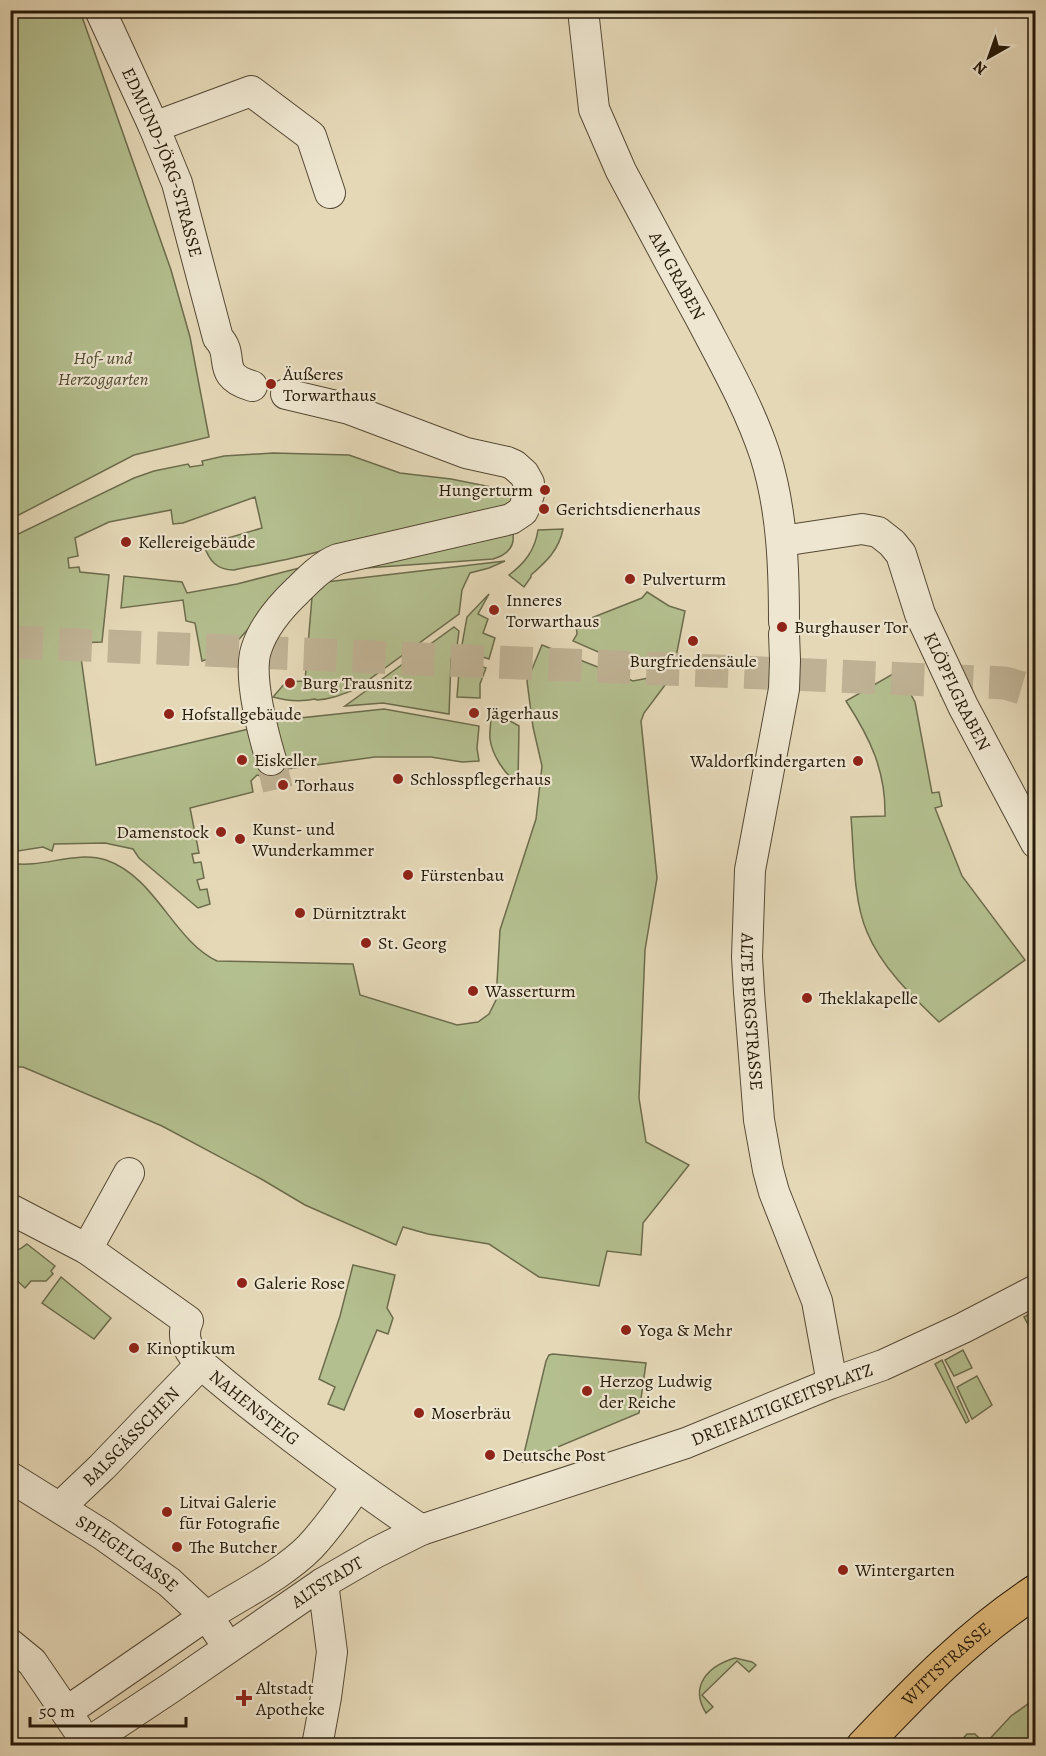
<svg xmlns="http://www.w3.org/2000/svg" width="1046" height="1756" font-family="Alegreya,serif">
<rect width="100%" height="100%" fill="#e5d8b7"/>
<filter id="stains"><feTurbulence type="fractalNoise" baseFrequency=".00333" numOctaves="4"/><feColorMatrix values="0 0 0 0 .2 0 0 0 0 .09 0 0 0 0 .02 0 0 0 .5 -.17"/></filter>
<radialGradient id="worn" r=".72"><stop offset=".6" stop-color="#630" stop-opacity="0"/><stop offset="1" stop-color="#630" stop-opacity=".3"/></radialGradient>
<g fill="#b4bf8f" stroke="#6c6c4c" stroke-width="1.5">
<polygon points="11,10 80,11 171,270 190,337 209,437 134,455 11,519"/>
<path d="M 273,453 L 349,455 L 400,473 L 451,479 L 521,493 L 520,498 L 496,509 L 365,539 C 348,540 338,546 321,551 C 293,559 263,564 234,570 C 217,570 209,561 204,545 L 262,528 L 255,497 L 183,523 L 173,524 L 171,510 L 109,522 L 75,538 L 78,556 L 68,558 L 69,568 L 79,567 L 80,572 L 109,575 L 102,642 L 79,643 L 96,765 L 253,728 L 261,776 L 257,775 L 251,781 L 253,792 L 190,808 L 199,853 L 192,854 L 194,863 L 201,862 L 204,878 L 197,880 L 200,890 L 207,889 L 210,904 L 198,908 L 139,858 L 133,849 L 105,843 L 54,844 L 52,851 L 43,847 L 18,851 L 17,841 L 11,842 L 11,848 L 10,538 L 134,478 L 154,471 L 188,464 L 190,467 L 203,465 L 202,461 L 224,456 Z"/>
<path d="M 563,529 C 559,550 546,562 531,575 L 531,577 L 524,587 L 509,575 C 525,563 535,550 538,530 Z"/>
<path d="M 513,534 C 515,548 506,555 493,559 L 337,570 Z"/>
<path d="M 505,561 L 489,568 L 470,573 L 462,590 L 459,614 L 356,689 C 343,694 332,699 317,700 L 315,699 C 300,702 287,701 273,697 L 286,682 L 305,681 L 312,597 L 326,582 Z"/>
<polygon points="303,567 233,646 218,656 202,661 195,623 186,621 183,600 121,608 124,576 182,582 187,593 237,584"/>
<polygon points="647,592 669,606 685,611 676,657 642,664 628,665 573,641 577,634 576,624 642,598"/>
<polygon points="489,594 478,614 488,619 483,633 495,638 489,659 461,650 467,617"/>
<polygon points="454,627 459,631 456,654 452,654 451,661 449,714 383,703 345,706"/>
<path d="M 542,645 L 633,681 L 674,673 L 644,713 L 641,721 L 657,878 L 645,950 L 639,1098 L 646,1142 L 689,1165 L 643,1223 L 641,1255 L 607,1251 L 599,1286 L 539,1277 L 489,1244 L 428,1234 L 403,1227 L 396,1245 L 305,1205 L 263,1180 L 162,1126 L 23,1067 L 11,1067 L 11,863 C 42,869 75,850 106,860 C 156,877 173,940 217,961 L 353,964 L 360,995 L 457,1025 L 478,1022 L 489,1014 L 496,1000 L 500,930 L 536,819 L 542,766 L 533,727 L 527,681 Z"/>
<polygon points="460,659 486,668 480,684 480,698 457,697"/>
<path d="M 898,671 L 915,702 L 932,793 L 939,792 L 942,806 L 935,808 L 962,876 L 1025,960 L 939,1022 C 912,996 882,968 867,932 C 853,900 854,852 851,817 L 885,816 C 886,771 870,738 846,701 Z"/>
<polygon points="384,709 479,726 477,748 479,761 462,762 431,757 375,757 287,769 272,721"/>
<path d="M 491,710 L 519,726 L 518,783 C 505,775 492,755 490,739 C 489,730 492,720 491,710 Z"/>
<polygon points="27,1244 55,1266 51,1271 53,1274 46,1281 31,1281 25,1288 11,1275 10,1249 20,1249"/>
<polygon points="353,1265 395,1275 387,1308 393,1318 388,1334 377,1330 344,1410 328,1404 335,1387 319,1379 340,1316"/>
<polygon points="61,1277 111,1318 94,1339 42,1303"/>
<polygon points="1035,1311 1035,1337 1024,1317"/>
<polygon points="963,1350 972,1368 954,1376 945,1360"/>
<polygon points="553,1354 646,1363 639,1413 522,1462 546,1361 549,1355"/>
<polygon points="942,1360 969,1421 966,1423 935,1364"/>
<polygon points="977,1376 992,1405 972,1419 957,1387"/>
<path d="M 735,1658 L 752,1662 L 756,1665 L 749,1672 L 737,1661 L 702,1695 L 713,1707 L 706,1713 C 689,1686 708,1666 735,1658 Z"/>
<polygon points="1035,1699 1035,1745 957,1745 967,1734 975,1734 985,1744 1011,1716"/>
</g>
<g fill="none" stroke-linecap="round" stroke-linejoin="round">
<polyline stroke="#bfb294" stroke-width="30" stroke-dasharray="30 15" stroke-linecap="butt" points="271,760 281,803"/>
<polyline stroke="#bfb294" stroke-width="33" stroke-dasharray="33 16" stroke-linecap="butt" points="10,642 1005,683 1036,692"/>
<g stroke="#554934" stroke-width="32">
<g id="minor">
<path id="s1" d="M 100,10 L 154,127 L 177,183 L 218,338 C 236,356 214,375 252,386"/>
<path id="s2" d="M 583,10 L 594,109 L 621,171 C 647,220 674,270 701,319 C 724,363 749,407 765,455 C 782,509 784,566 784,622"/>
<polyline points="154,127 251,91 311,136 330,193"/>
<path id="s3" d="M 782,541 L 862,529 L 878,532 L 892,543 L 901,554 L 920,614 L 963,706 L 1036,843"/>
<path id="s4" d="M 784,634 L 785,660 L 784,689 L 750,870 L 747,957 L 749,992 L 759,1120 L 768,1170 L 774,1192 L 817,1301 L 832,1383"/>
<path d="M 271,760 C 263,733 248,676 256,650 C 263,627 281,606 298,590 C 310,578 323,565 338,559 L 511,519 L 523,511 L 529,494 L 529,483 L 524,474 L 514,465 L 507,462 L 466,453 L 349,409 L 286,394"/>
<path id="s5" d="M 10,1209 L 87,1249 L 188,1321 C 180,1338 189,1352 201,1364 C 271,1424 345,1478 421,1530"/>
<polyline points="87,1249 129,1173"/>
<path id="s6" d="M 10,1477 L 103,1535 L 169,1582 L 210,1620 L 228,1647"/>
<path id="s7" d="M 60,1507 L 102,1467 L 201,1364"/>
<path d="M 214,1612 C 246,1592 283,1574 310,1547 C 325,1531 338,1513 350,1496"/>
<polyline points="10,1644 32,1662 77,1728"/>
<polyline points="72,1708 201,1619"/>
<path id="s8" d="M 83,1746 L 169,1689 L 323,1583 L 375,1553 L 421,1530 L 686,1443 L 832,1383 L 883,1365 L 963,1328 L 1036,1290"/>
<polyline points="317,1746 326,1697 332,1652 323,1583"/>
</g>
</g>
<g stroke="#251908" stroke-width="35">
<g id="major">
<path id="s9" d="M 863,1746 C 918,1688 969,1635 1036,1591"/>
</g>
</g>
<use href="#minor" stroke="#eee6d0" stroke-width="30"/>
<use href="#major" stroke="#e2bc7c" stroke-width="33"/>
</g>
<g fill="#8f2418" stroke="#eee6d0" stroke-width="2">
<circle cx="271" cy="384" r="6"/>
<circle cx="545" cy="490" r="6"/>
<circle cx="544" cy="509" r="6"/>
<circle cx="126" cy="542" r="6"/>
<circle cx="630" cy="579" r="6"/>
<circle cx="494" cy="610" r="6"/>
<circle cx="782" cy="627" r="6"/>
<circle cx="693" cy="641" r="6"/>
<circle cx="290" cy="683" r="6"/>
<circle cx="474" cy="713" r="6"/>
<circle cx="169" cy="714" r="6"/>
<circle cx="242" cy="760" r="6"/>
<circle cx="858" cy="761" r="6"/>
<circle cx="398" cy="779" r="6"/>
<circle cx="283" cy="785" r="6"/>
<circle cx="221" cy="832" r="6"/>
<circle cx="240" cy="839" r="6"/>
<circle cx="408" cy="875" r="6"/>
<circle cx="300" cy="913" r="6"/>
<circle cx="366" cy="943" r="6"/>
<circle cx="473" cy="991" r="6"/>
<circle cx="807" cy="998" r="6"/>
<circle cx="242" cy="1283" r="6"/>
<circle cx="626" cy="1330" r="6"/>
<circle cx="134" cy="1348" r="6"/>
<circle cx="587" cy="1391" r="6"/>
<circle cx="419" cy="1413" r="6"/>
<circle cx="490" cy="1455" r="6"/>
<circle cx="167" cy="1512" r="6"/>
<circle cx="177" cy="1547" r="6"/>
<circle cx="843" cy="1570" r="6"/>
<path d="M241 1689h6v6h6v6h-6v6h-6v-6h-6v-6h6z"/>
</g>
<g text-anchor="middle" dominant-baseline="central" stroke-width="4.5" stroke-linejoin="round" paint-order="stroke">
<g font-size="18" fill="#251908" stroke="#eee6d0">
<text stroke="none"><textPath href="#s1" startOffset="165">EDMUND-JÖRG-STRASSE</textPath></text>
<text stroke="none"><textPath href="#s2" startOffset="286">AM GRABEN</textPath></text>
<text stroke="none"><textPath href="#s3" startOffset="278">KLÖPFLGRABEN</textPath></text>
<text stroke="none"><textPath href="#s4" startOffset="381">ALTE BERGSTRASSE</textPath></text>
<text stroke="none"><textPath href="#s8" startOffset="784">DREIFALTIGKEITSPLATZ</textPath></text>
<text stroke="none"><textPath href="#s5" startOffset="328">NAHENSTEIG</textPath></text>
<text stroke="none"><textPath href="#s7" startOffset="100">BALSGÄSSCHEN</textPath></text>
<text stroke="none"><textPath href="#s6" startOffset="140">SPIEGELGASSE</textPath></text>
<text stroke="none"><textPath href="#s8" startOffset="294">ALTSTADT</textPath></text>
<text stroke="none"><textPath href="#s9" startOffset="117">WITTSTRASSE</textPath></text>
</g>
<g font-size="18" font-style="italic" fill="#504b30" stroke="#eee6d0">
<text x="103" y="358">Hof- und<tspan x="103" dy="21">Herzoggarten</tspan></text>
</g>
<g font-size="18" fill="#251908" stroke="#eee6d0" text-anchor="start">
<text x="283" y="374">Äußeres<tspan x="283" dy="21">Torwarthaus</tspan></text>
<text x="533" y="490" text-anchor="end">Hungerturm</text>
<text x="556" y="509">Gerichtsdienerhaus</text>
<text x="138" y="542">Kellereigebäude</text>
<text x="642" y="579">Pulverturm</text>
<text x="506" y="600">Inneres<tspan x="506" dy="21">Torwarthaus</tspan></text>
<text x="794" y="627">Burghauser Tor</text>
<text x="693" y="661" text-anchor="middle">Burgfriedensäule</text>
<text x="302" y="683">Burg Trausnitz</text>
<text x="486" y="713">Jägerhaus</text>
<text x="181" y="714">Hofstallgebäude</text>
<text x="254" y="760">Eiskeller</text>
<text x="846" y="761" text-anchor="end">Waldorfkindergarten</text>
<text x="410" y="779">Schlosspflegerhaus</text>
<text x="295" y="785">Torhaus</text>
<text x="252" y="829">Kunst- und<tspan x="252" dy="21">Wunderkammer</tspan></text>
<text x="209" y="832" text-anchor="end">Damenstock</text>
<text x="420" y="875">Fürstenbau</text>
<text x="312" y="913">Dürnitztrakt</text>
<text x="378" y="943">St. Georg</text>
<text x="485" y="991">Wasserturm</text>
<text x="819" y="998">Theklakapelle</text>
<text x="254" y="1283">Galerie Rose</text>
<text x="638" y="1330">Yoga &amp; Mehr</text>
<text x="146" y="1348">Kinoptikum</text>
<text x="599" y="1381">Herzog Ludwig<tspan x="599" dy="21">der Reiche</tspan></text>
<text x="431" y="1413">Moserbräu</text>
<text x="502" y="1455">Deutsche Post</text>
<text x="179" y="1502">Litvai Galerie<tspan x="179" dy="21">fūr Fotografie</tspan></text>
<text x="189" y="1547">The Butcher</text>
<text x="855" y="1570">Wintergarten</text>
<text x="256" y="1688">Altstadt<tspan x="256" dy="21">Apotheke</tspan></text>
</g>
</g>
<rect width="1046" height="1756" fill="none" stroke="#e5d8b7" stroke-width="36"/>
<rect x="12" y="12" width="1022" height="1732" fill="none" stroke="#251908" stroke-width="3"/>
<rect x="18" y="18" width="1010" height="1720" fill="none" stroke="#251908" stroke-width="1.5"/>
<g transform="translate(989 57) rotate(220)" stroke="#eee6d0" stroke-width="4.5" paint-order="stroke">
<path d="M0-4.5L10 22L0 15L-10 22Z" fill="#251908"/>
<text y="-9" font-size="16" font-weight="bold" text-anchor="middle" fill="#251908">N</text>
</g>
<path d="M30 1717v9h156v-9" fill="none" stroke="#251908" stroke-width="3"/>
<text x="39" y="1717" font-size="18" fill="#251908" stroke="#eee6d0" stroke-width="4.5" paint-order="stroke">50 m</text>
<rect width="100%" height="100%" filter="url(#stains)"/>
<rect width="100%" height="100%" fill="url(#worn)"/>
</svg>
